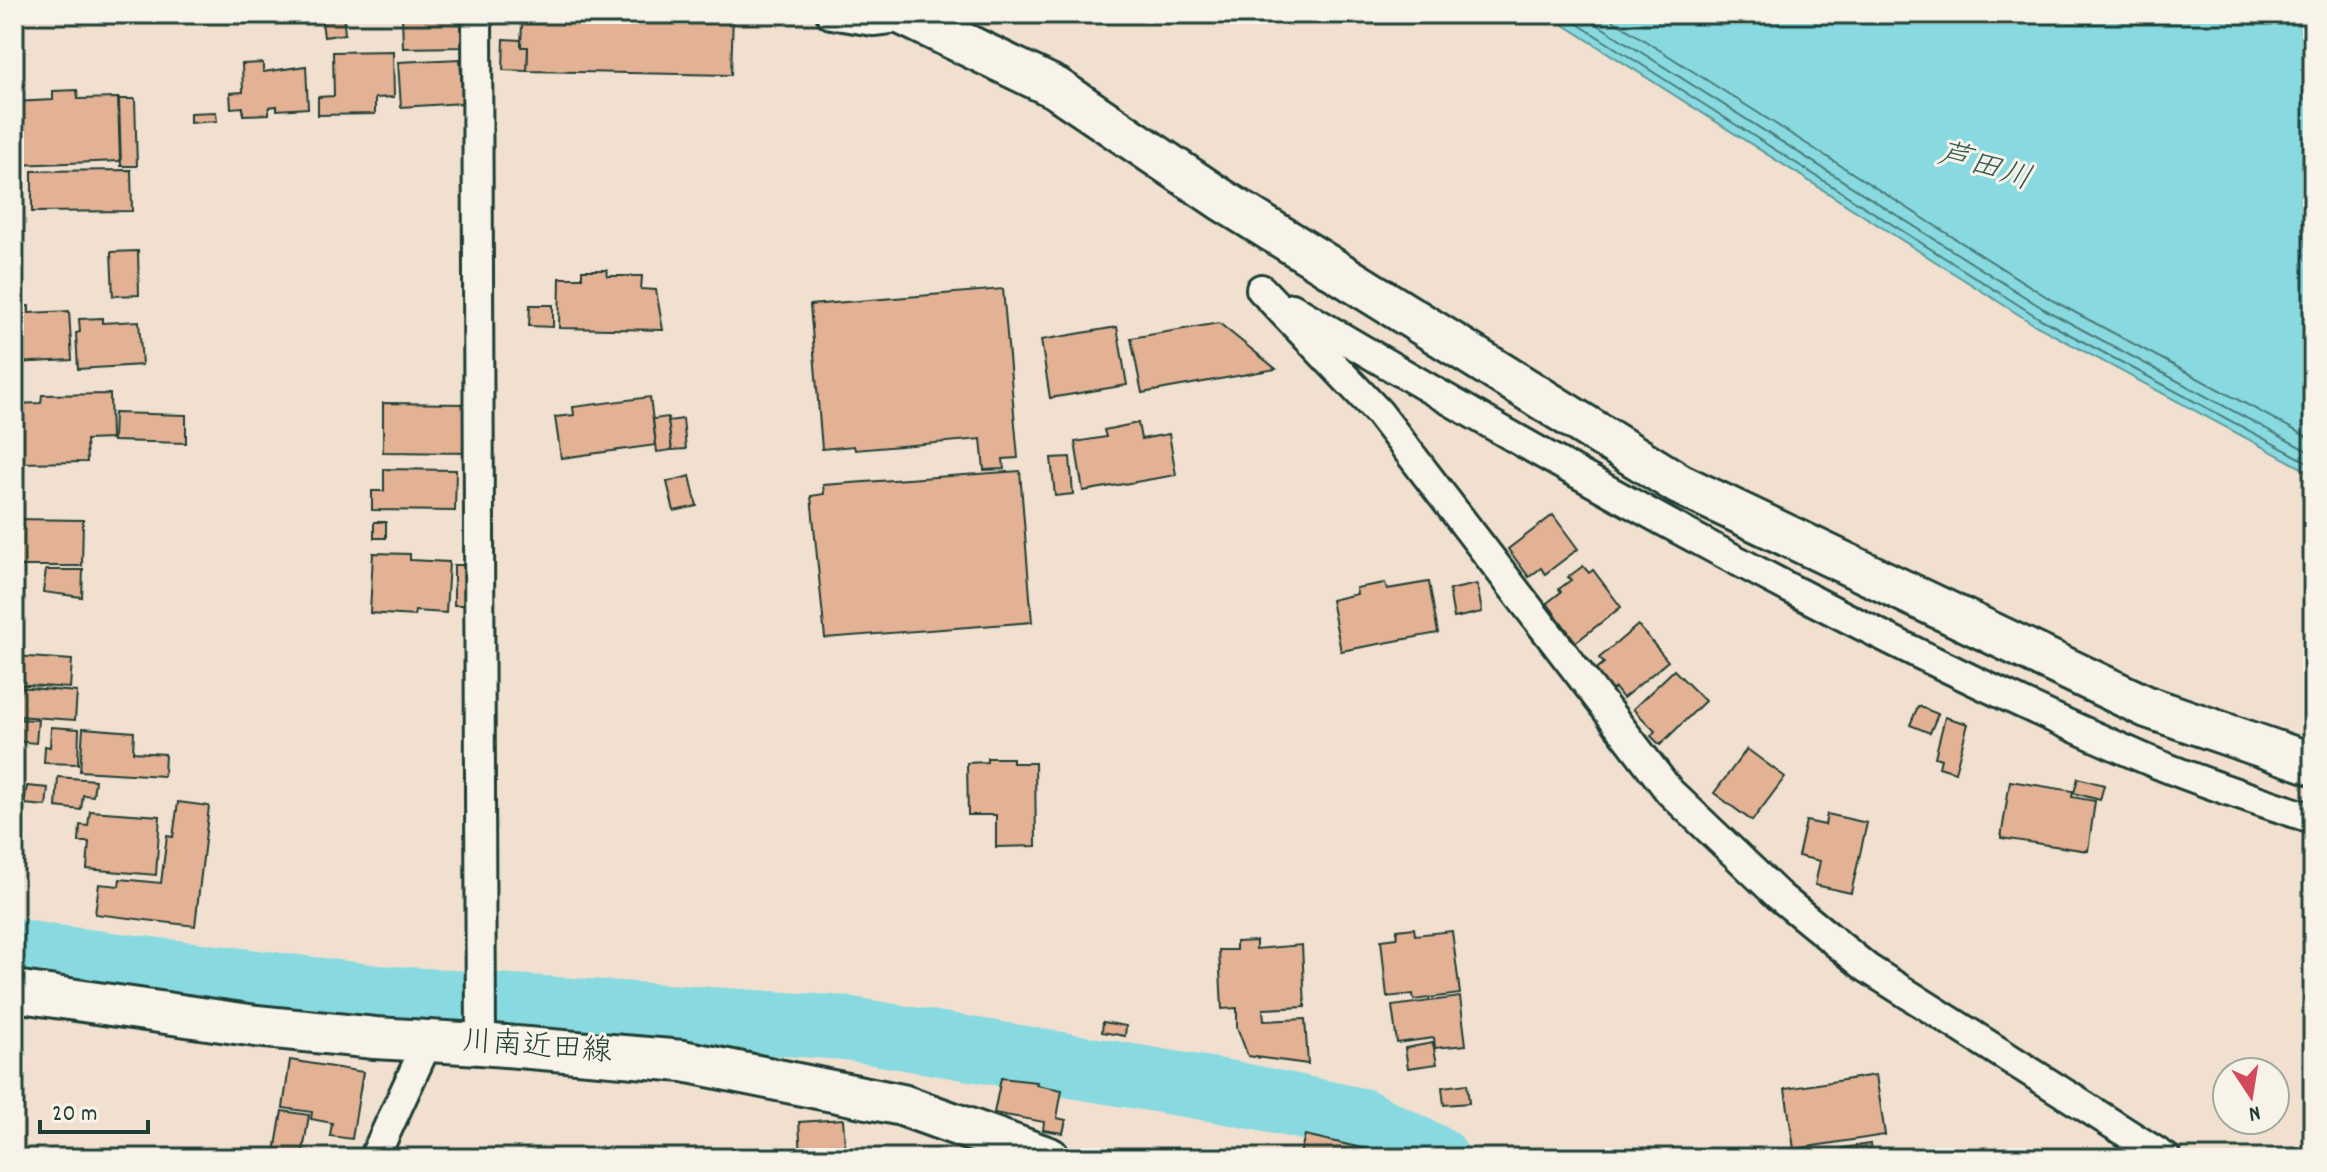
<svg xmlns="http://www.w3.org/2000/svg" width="2327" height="1172" font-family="Dekko,'Klee One',sans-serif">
<rect width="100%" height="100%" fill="#f1e0cf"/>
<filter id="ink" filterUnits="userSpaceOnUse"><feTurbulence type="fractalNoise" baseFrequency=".0125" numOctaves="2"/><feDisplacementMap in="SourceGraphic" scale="16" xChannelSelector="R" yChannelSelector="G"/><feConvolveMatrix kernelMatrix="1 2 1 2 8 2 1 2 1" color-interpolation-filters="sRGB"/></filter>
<g filter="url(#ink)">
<polygon fill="#89dae0" stroke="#5f9b9b" stroke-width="2" points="1547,14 2313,14 2313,474 2035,325"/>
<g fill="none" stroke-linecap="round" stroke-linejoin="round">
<g stroke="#497c79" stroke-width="2">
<polyline points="1562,14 2039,318 2313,465"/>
<polyline points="1581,14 2044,309 2313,454"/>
<polyline points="1603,14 2050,299 2313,440"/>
</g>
<polyline stroke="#89dae0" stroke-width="64" points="14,950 46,956 378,997 846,1028 1233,1093 1361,1120 1437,1158"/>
</g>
<g fill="#e3b294" stroke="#1f3d34" stroke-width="2">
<polygon points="321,14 343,14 345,34 324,37"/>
<polygon points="402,14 464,15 465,47 403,48"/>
<polygon points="669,14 733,14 731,75 527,71 528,47 521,47 522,23 542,24 542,17 669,20"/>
<polygon points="504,39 521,40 521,47 528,47 527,71 503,70"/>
<polygon points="393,51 394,97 375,98 375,114 318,115 318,97 334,96 333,52"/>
<polygon points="460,59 463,103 401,107 398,62"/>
<polygon points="263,63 263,72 306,66 308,108 277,110 277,106 269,107 269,114 243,115 243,107 231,108 230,93 243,92 242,64"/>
<polygon points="77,90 78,99 118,98 120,161 15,165 14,102 53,100 53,91"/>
<polygon points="119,99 135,99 137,166 121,166"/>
<polygon points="216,112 217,121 190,123 190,113"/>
<polygon points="131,170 132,211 32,212 32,171"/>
<polygon points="138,251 139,295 113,296 111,252"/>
<polygon points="582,270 607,270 607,276 642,276 641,289 656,290 663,330 559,328 560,278 582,278"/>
<polygon points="1003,289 1018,458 1003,459 1004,469 984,470 981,439 855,450 854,446 822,449 810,305"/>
<polygon points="530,305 553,305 553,327 529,326"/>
<polygon points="29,306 29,313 69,311 72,360 14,363 14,307"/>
<polygon points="102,318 102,323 139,321 142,365 78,369 76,333 80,332 79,319"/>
<polygon points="1219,323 1276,369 1142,393 1131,338"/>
<polygon points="1117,327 1127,385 1050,398 1041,340"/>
<polygon points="110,394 111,439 86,440 87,462 14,463 14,404 41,403 42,395"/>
<polygon points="650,397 656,445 561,458 555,417 574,415 573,407"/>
<polygon points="383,403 464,404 464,415 473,415 473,453 383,452"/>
<polygon points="114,413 186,415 186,443 113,441"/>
<polygon points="668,417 672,450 657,452 653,419"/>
<polygon points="683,419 686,449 672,450 668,421"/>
<polygon points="1138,423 1141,439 1169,434 1176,475 1083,491 1075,442 1106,437 1104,430"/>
<polygon points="1070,457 1073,494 1055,496 1051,458"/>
<polygon points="384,469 456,470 455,511 372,510 372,491 384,491"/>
<polygon points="1020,471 1032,622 825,638 811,496 824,494 823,485"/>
<polygon points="690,476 697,506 674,511 667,482"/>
<polygon points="1553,515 1578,549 1545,574 1541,568 1529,577 1508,549"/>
<polygon points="14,519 83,520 82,566 14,566"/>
<rect x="374" y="522" width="12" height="16"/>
<polygon points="373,553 410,554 410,560 449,562 446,613 415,611 414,616 370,613"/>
<polygon points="454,565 468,565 469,605 454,605"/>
<polygon points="1583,566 1589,573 1593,570 1621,607 1576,642 1547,603 1561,592 1559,589 1571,580 1568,577"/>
<polygon points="46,570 83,570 82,597 43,592"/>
<polygon points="1429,582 1438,633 1341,651 1331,600 1357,594 1356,588 1385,583 1387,589"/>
<polygon points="1477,584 1482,612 1454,618 1449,590"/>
<polygon points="1638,625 1668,661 1623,698 1615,688 1610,692 1593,672 1604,663 1599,658"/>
<polygon points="14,656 72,660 70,688 14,684"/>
<polygon points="1674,670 1705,701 1660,745 1651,736 1655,731 1633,709"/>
<polygon points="18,687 77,692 75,720 16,716"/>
<polygon points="1918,706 1938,714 1930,733 1910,725"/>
<polygon points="1945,717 1968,724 1955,772 1939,767 1941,759 1935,757"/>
<polygon points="14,719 38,720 36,743 14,741"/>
<polygon points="51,727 79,729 78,764 44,763 45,746 50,747"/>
<polygon points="83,728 134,732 133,752 165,754 164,776 80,771"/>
<polygon points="1747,749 1785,777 1752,821 1714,793"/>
<polygon points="987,758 1012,758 1012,763 1035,763 1036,846 996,847 996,815 968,815 967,763 987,762"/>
<polygon points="58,777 95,780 93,796 83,795 81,810 56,807"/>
<polygon points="2078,778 2104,785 2100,800 2074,793"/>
<polygon points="2010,781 2073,791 2072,797 2095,801 2088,851 2001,838"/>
<polygon points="27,786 48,788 46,806 24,804"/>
<polygon points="178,802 209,806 195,926 95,914 99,884 119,886 120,879 161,883 167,836 173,837"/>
<polygon points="90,811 160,816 156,875 87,869 89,842 79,842 80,825 88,826"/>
<polygon points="1827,814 1867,823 1851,893 1815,885 1820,861 1798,856 1806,821 1825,825"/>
<polygon points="1414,928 1415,935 1452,931 1460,994 1414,1000 1413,994 1387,997 1381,940 1397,938 1397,930"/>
<polygon points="1256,941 1256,949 1302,945 1305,1007 1263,1009 1264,1021 1305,1019 1308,1064 1248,1056 1237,1027 1237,1008 1222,1009 1219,950 1236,950 1236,942"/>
<polygon points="1460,997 1466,1045 1435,1048 1434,1038 1397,1043 1392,1006"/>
<polygon points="1103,1022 1126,1026 1125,1036 1102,1032"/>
<polygon points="1433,1043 1437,1064 1408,1068 1405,1048"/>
<polygon points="290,1060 363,1072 352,1139 330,1136 332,1123 311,1119 312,1112 283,1108"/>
<polygon points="1876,1075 1885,1135 1794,1149 1785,1089"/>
<polygon points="1001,1078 1037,1082 1036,1085 1062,1090 1057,1118 1066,1120 1063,1133 1043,1130 1044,1122 994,1113"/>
<polygon points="1467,1084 1469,1103 1444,1105 1442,1087"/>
<polygon points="282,1111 309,1115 302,1158 274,1158"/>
<polygon points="843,1119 846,1158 801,1158 799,1122"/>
<polygon points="1305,1135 1375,1151 1373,1158 1299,1158"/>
<polygon points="1870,1144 1872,1158 1843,1158 1842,1148"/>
</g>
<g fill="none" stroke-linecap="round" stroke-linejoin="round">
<g stroke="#1f3d34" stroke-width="34">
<g id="street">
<polyline points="477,14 481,1044"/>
<polyline points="831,14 873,21 907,17"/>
<polyline points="1261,289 1379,413 1670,792 1779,896 1867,968 2166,1158"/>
<path d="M 1292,308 C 1570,473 1852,632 2148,760 C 2201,783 2258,800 2313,819"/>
<polyline points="374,1158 428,1041"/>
</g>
</g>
<g stroke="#1f3d34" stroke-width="46">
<g id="secondary">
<polyline points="902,14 1056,88 1222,200 1679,484 2147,707 2313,764"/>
<polyline points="14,991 256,1026 375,1038 481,1044 683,1061 902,1105 1049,1158"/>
</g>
</g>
<use href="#street" stroke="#f7f3e8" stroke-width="28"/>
<use href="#secondary" stroke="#f7f3e8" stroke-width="40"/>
</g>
</g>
<g text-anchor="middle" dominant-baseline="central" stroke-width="6" stroke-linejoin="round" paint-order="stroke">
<g font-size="30" fill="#1f3d34" stroke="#f7f3e8">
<text transform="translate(537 1049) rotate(4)">川南近田線</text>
</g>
<g font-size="32" font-style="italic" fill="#345c56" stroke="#f7f3e8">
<text transform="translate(1984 169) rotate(17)">芦田川</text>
</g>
</g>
<rect width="2327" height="1172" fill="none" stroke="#f7f3e8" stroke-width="48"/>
<rect x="24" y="24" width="2279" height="1124" fill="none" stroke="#1f3d34" stroke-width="3" filter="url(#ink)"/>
<g transform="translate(2251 1096) rotate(168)"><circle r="38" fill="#f7f3e8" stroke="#a1aaa0" stroke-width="2"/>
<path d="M0-6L14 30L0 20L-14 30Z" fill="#d1495b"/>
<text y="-12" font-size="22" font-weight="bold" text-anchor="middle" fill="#1f3d34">N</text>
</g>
<path d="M40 1120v12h108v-12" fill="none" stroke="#1f3d34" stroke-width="4"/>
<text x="52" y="1120" font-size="24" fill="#1f3d34" stroke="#f7f3e8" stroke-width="6" paint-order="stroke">20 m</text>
</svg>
